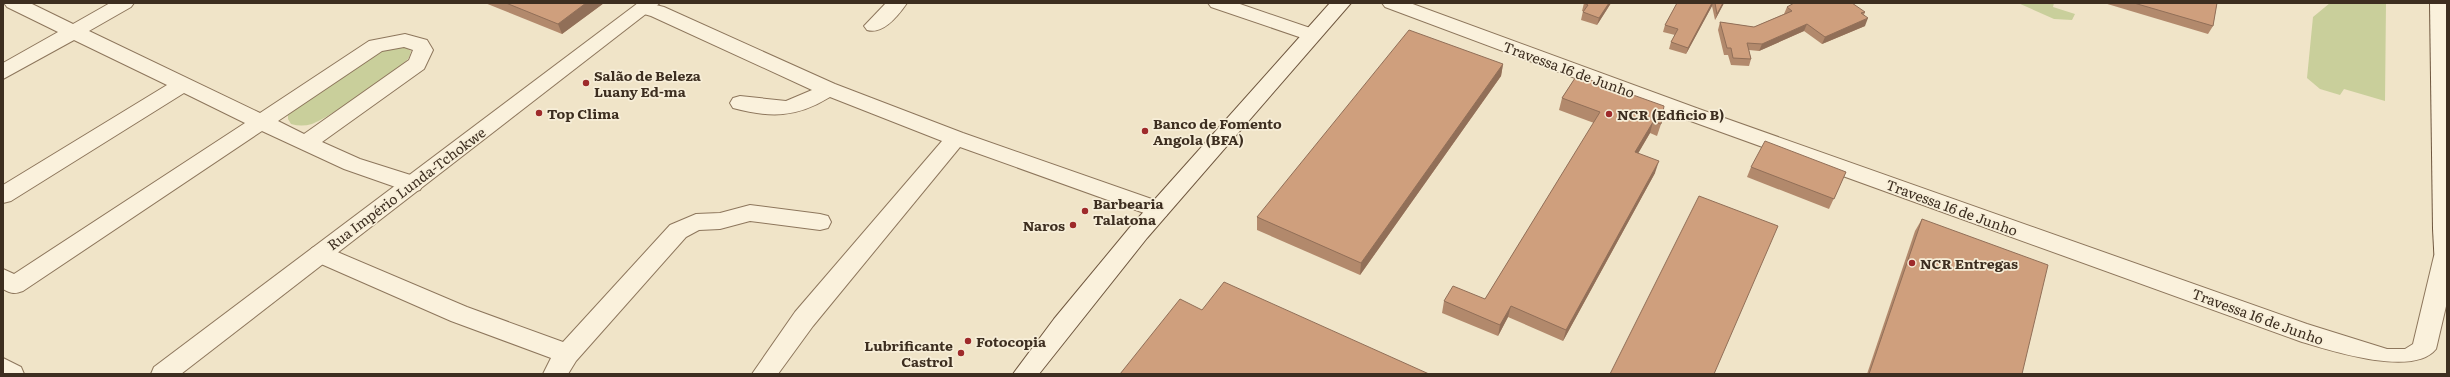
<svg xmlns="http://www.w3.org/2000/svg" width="2450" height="377" font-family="Literata,serif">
<rect width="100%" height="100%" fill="#f0e4c8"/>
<g fill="#c9cf9b">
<polygon points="2018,3 2054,3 2053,7 2075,14 2072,20 2054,19"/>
<polygon points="2330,3 2386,3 2385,101 2344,89 2340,95 2320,89 2307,78 2313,17"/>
<path d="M 405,47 L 411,51 C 410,55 409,59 405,62 C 391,76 330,117 312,124 C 305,126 298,126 291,124 L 288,119 L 288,113 L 381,50 Z"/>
</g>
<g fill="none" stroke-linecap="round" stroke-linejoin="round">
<g stroke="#8d765c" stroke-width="2">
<g id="minor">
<path d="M 4,3 L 30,3 L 73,24 L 110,3 L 134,3 L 131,7 L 89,31 L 260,113 L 369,41 L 405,34 L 427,40 L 433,50 L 424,69 L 322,142 L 360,159 L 420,178 L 423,184 L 420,190 L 412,192 L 404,190 L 344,169 L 262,131 L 23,291 C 15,294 11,294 3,289 L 3,269 L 14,274 L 245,123 L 184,93 L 11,201 L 3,203 L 3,185 L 167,85 L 74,40 L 3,79 L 3,63 L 58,32 L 7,7 ZM 404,47 L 413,50 L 409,60 L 304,134 L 278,121 L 382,51 Z"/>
<path d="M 648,3 L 664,7 L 835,84 L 963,133 L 1166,204 L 1169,210 L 1166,216 L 1158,218 L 960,147 L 813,326 L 778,374 L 752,374 L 795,312 L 942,141 L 830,97 C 796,118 770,118 733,108 L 730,103 L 733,98 L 740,96 L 786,101 L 812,90 L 651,16 L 637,12 L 634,8 L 637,4 Z"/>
<path d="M 886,3 L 907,3 C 898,16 883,35 867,30 L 864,26 Z"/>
<polygon points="1208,3 1237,3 1319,31 1322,35 1319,39 1312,41 1305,39 1211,7"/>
<polygon points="750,205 820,214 828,216 831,222 828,228 820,230 750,221 720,229 699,230 686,237 576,361 568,374 543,374 551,358 451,321 312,260 308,254 312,248 320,245 328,248 467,307 563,342 670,225 696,214 720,213"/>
</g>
</g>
<g stroke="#8d765c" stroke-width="2">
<g id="tertiary">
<polygon points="638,3 660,3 181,374 151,374 154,367"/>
<path d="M 1382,3 L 1410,3 L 1699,109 L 2307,324 L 2387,349 L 2405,349 L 2413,344 L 2434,256 L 2438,250 L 2447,248 L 2447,302 L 2436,349 C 2414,377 2335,352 2302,342 L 1685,119 L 1385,7 Z"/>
<polygon points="3,358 21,367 24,374 3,374"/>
</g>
</g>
<g stroke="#6f573f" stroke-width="2">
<g id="secondary">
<polygon points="1330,3 1351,3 1147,238 1039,374 1013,374 1054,319 1131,226"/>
<polygon points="2430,3 2447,3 2447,276 2439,273 2435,267 2433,229"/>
</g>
</g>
<use href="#minor" fill="#faf1dc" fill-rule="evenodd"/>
<use href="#tertiary" fill="#faf1dc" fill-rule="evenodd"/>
<use href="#secondary" fill="#faf1dc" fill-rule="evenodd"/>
</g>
<g fill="#b2896c">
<polygon points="485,3 604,3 562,34"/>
<polygon points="1584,3 1611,3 1597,25 1581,20 1583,11 1582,11"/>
<polygon points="1677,3 1724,3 1715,20 1712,6 1686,54 1669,49 1671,42 1675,35 1663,32 1665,25"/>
<polygon points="2104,3 2217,3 2213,26 2208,34"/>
<polygon points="1787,7 1865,12 1864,15 1865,26 1822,44 1804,31 1759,51 1749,50 1751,59 1749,66 1731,65 1728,55 1724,55 1718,30 1720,22 1754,27 1784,14"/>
<polygon points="1503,64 1501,76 1360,275 1257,230 1257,217"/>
<polygon points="1577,75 1661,124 1657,136 1650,133 1638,153 1655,173 1563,341 1508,317 1498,336 1442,313 1444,301 1485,299 1594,123 1559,110 1562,98"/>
<polygon points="1751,167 1846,172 1829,209 1747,177"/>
<polygon points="1922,219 2022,374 1867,374 1915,231"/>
</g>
<g fill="#916f58">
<polygon points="586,3 604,3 562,34 558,24"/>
<polygon points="1609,3 1611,3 1597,25 1599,18"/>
<polygon points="1712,3 1713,3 1712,6 1686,54 1688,48"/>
<polygon points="1723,3 1724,3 1715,20 1717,14"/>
<polygon points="1868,18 1865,26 1822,44 1825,37"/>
<polygon points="1807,24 1804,31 1759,51 1762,44"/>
<polygon points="1503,64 1501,76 1360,275 1361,263"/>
<polygon points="1653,122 1650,133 1632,164 1635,152"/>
<polygon points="1659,161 1655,173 1563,341 1566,330"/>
<polygon points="1511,306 1508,317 1498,336 1500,325"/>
</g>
<g fill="#cf9f7d" stroke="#916f58">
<polygon points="506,3 586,3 558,24"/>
<polygon points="1584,3 1609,3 1599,18 1583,12 1588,5"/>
<polygon points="1677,3 1712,3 1688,48 1671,42 1678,29 1665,25"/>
<polygon points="1715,3 1723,3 1717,14"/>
<polygon points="1794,3 1852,3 1865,12 1861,13 1868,18 1825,37 1807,24 1762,44 1747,43 1751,59 1733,58 1731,48 1727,48 1720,22 1754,27 1792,11 1787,7"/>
<polygon points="2134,3 2217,3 2213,26"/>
<polygon points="1409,30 1503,64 1361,263 1257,217"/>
<polygon points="1577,75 1664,106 1661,124 1653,122 1635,152 1659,161 1566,330 1511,306 1500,325 1444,301 1453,286 1485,299 1600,112 1562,98"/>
<polygon points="1765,141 1846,172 1834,199 1751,167"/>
<polygon points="1699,196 1778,226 1714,374 1610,374"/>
<polygon points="1922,219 2048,265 2022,374 1869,374"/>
<polygon points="1224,282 1429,374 1120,374 1180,299 1202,310"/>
</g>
<g fill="#9e2a2b" stroke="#f7eed8" stroke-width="1.5">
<circle cx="586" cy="83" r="4"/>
<circle cx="539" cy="113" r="4"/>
<circle cx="1609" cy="114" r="4"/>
<circle cx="1145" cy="131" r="4"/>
<circle cx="1085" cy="211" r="4"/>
<circle cx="1073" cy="225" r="4"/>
<circle cx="1912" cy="263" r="4"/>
<circle cx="968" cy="341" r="4"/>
<circle cx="961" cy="353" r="4"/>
</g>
<g text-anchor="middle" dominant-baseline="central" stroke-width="3.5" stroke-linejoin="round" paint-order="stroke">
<g font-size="14" fill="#3d2e20" stroke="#f7eed8">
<text transform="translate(1569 69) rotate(20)">Travessa 16 de Junho</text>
<text transform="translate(406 188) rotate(-37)">Rua Império Lunda-Tchokwe</text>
<text transform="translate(1952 207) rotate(20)">Travessa 16 de Junho</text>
<text transform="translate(2258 316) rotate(20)">Travessa 16 de Junho</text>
</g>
<g font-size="14" font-weight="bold" fill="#3d2e20" stroke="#f7eed8" text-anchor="start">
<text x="594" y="75">Salão de Beleza<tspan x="594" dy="16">Luany Ed-ma</tspan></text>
<text x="547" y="113">Top Clima</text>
<text x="1617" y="114">NCR (Edficio B)</text>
<text x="1153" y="123">Banco de Fomento<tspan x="1153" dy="16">Angola (BFA)</tspan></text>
<text x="1093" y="203">Barbearia<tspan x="1093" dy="16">Talatona</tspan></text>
<text x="1065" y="225" text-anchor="end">Naros</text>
<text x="1920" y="263">NCR Entregas</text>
<text x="976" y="341">Fotocopia</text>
<text x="953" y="345" text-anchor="end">Lubrificante<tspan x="953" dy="16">Castrol</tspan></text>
</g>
</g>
<rect width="2450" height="377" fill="none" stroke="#3d2e20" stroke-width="8"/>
</svg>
